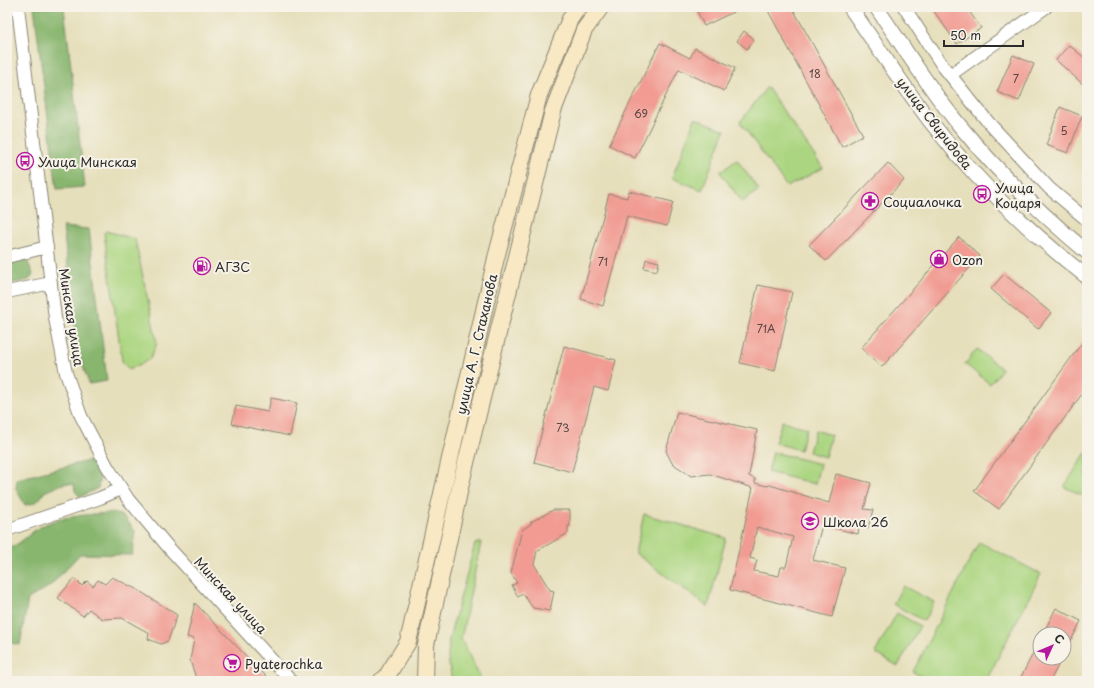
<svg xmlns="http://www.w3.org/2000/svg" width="1094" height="688" font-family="'Playpen Sans',sans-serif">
<rect width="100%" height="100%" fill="#f7f3e8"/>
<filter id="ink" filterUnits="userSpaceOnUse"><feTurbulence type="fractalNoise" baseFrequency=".025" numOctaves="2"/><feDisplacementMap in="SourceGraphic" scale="8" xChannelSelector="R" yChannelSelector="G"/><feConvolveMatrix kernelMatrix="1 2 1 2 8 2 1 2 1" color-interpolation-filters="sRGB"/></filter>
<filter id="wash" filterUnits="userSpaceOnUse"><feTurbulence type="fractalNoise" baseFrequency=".012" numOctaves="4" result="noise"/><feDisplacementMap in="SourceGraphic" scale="16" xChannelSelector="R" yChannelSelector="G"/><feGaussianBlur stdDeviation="0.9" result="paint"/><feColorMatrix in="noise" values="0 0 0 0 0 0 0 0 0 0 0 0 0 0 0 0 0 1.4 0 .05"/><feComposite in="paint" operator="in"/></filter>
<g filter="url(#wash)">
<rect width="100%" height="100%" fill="#e6dfbb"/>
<g fill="#abd580" stroke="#6b8056">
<polygon points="767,87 823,168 787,187 740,122"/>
<polygon points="695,118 725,130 702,190 672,178"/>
<polygon points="737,160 759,190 742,202 720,172"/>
<polygon points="106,231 135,239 157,343 150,359 129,370 122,361 104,233"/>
<polygon points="977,349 1002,369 990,384 965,364"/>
<polygon points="782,421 807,428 800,450 775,443"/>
<polygon points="815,430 831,435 825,457 809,452"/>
<polygon points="1087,451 1087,497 1064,487"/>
<polygon points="773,452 820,464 815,484 768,472"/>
<polygon points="644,514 726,538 708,607 635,553"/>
<polygon points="481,542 461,639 482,681 452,681 448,658 449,639 475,544"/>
<polygon points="979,542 1041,574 986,681 930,681 913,672"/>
<polygon points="903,586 934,602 924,621 893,604"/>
<polygon points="897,613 920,626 898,666 875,653"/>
</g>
<g fill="#88b66e" stroke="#5a704c">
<polygon points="34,7 64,7 85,187 57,189"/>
<polygon points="63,227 89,229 107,381 89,384 78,351"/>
<polygon points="26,258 33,274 29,280 7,284 7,265"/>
<path d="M 88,461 L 97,466 L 100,476 L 98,488 L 80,497 L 75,491 L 74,484 L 65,483 L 44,492 C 40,501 34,504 25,505 L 16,489 L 17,479 Z"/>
<path d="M 116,513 L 125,518 L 135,531 L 132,555 L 80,554 L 50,586 L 28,599 L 20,645 L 7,642 L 7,549 C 20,545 28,534 40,527 C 61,515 93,514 116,513 Z"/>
</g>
<g id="blocks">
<g fill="#f19b92" fill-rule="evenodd">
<polygon points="695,7 744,7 704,26"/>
<polygon points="766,7 792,7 863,135 842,147"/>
<polygon points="931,7 966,7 981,28 957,44"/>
<polygon points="744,31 754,39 747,49 737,41"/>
<polygon points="660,43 690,58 695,48 735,68 724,91 679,69 635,158 609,145"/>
<polygon points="1069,45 1087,60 1087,88 1056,60"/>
<polygon points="1013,55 1034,64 1019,101 997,92"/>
<polygon points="1060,107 1082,116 1068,153 1046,145"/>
<polygon points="888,163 904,180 826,261 809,245"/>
<polygon points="629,191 673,202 667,226 627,216 603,306 581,299 609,194 627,198"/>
<polygon points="959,237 980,256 882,367 861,348"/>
<polygon points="646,259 659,262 657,271 644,268"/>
<polygon points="1004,274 1051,313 1038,329 991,289"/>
<polygon points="758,285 792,292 775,371 740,363"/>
<polygon points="1087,336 1087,387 999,509 974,491"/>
<polygon points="564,346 616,360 608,391 594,387 572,472 534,462"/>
<polygon points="271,398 297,403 290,436 232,424 236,406 268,412"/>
<path d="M 677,412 L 757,430 L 749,476 L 755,479 L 755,483 L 767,486 L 770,485 L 829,503 L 836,474 L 871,483 L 864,509 L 873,510 L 868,528 L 859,526 L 858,534 L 822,525 L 813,560 L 845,568 L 832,617 L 730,590 L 753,488 L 710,474 L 691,476 L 672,463 L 666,451 ZM 757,527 L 793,537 L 786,567 L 781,567 L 779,576 L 754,571 L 757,560 L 750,558 Z"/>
<polygon points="553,510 570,510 570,526 568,526 568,533 537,551 534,564 550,590 554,591 550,611 533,608 523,594 518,597 512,585 517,583 511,573 522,530 531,524 531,522"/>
<polygon points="112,577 138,590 177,615 168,641 161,644 148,639 149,633 122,618 102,619 89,609 83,616 58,598 74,578 82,586 87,581 93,586 98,580 105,584"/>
<polygon points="195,603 252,662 271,681 197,681 190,660 194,639 187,637"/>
<polygon points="1056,608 1081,621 1064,654 1064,634 1043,634"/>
<polygon points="1040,640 1040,658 1062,658 1050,681 1019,681"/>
</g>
</g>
</g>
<g filter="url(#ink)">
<use href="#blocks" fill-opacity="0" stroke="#888573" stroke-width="1"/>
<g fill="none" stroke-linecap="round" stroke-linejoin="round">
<g stroke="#888573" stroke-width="14">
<g id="minor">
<polyline points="18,7 55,318 66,373 81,416 107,466 128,499 169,548 291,681"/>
<polyline points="904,7 942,65 988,122 1049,188 1087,220"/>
<polyline points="950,75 1046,7"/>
<polyline points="7,257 47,247"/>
<polyline points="7,292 51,283"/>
<polyline points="7,530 100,498 121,489"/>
</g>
</g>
<g stroke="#888573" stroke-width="16">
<g id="tertiary">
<path d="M 850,7 C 876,45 902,84 930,121 C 975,179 1029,232 1087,277"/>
<path d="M 876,7 C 904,47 929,89 960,126 C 998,172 1041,214 1087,252"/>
</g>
</g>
<g stroke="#888573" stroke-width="18">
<g id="secondary">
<polyline points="381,681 385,679 408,642 496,258 539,95 570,19 578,7"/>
<polyline points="425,681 426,645 461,483 553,111 584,30 601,7"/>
</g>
</g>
<use href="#minor" stroke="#fff" stroke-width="12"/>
<use href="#tertiary" stroke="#fff" stroke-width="14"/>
<use href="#secondary" stroke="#f8e8c3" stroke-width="16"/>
</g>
</g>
<defs>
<g id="bus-ring" transform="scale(0.9)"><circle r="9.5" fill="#f7f3e8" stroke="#b5179e" stroke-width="1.5"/><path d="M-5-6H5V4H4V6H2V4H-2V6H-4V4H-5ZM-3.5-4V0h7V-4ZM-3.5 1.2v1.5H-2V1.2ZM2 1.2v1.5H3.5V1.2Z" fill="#b5179e"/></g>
<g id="pharmacy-ring" transform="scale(0.9)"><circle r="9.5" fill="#f7f3e8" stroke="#b5179e" stroke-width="1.5"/><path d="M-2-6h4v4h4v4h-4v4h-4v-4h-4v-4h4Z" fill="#b5179e"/></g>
<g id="shop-ring" transform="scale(0.9)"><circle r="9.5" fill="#f7f3e8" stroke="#b5179e" stroke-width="1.5"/><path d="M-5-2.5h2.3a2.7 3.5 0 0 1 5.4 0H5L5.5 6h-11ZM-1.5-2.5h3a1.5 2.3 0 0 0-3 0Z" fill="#b5179e"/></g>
<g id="fuel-ring" transform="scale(0.9)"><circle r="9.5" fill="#f7f3e8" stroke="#b5179e" stroke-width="1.5"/><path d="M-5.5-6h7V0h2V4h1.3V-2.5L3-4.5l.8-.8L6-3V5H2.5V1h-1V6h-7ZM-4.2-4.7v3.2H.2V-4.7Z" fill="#b5179e"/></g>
<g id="school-ring" transform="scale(0.9)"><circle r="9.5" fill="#f7f3e8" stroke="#b5179e" stroke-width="1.5"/><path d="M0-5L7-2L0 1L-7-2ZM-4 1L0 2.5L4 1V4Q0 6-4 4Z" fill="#b5179e"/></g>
<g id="supermarket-ring" transform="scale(0.9)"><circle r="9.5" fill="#f7f3e8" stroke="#b5179e" stroke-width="1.5"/><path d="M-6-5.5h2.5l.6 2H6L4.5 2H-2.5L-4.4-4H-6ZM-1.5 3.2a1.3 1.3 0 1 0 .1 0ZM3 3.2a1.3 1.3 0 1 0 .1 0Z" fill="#b5179e"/></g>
</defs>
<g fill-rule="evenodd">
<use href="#bus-ring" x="25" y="161"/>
<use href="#bus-ring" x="982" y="194"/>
<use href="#pharmacy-ring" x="870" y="201"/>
<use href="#shop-ring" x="939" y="259"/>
<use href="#fuel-ring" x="202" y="266"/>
<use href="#school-ring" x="810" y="521"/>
<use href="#supermarket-ring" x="232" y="663"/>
</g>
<g text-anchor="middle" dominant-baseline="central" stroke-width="4" stroke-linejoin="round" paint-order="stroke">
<g font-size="11" fill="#5c4745">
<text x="815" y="73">18</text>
<text x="1016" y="78">7</text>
<text x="641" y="113">69</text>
<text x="1064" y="130">5</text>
<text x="603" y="261">71</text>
<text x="766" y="328">71А</text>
<text x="563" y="427">73</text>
</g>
<g font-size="13" fill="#2b2b2b" stroke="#f7f3e8">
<text transform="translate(935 123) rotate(52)">улица Свиридова</text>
<text transform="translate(72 317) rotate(81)">Минская улица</text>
<text transform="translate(476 344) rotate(-77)">улица А. Г. Стаханова</text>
<text transform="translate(231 595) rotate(47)">Минская улица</text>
</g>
<g font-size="13" fill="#2b2b2b" stroke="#f7f3e8" text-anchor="start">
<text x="38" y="161">Улица Минская</text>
<text x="995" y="187">Улица<tspan x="995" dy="15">Коцаря</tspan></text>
<text x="883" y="201">Социалочка</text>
<text x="952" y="259">Ozon</text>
<text x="215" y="266">АГЗС</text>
<text x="823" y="521">Школа 26</text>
<text x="245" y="663">Pyaterochka</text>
</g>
</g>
<rect width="1094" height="688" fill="none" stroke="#f7f3e8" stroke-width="24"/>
<g transform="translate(1052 646) rotate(46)"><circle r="19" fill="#f7f3e8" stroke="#a5a39c"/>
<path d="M0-3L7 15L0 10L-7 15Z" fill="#b5179e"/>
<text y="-6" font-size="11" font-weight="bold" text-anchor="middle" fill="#2b2b2b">С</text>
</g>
<path d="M944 40v6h79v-6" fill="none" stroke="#2b2b2b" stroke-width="2"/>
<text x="950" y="40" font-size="12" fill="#2b2b2b" stroke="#f7f3e8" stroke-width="3" paint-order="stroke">50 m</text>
</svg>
